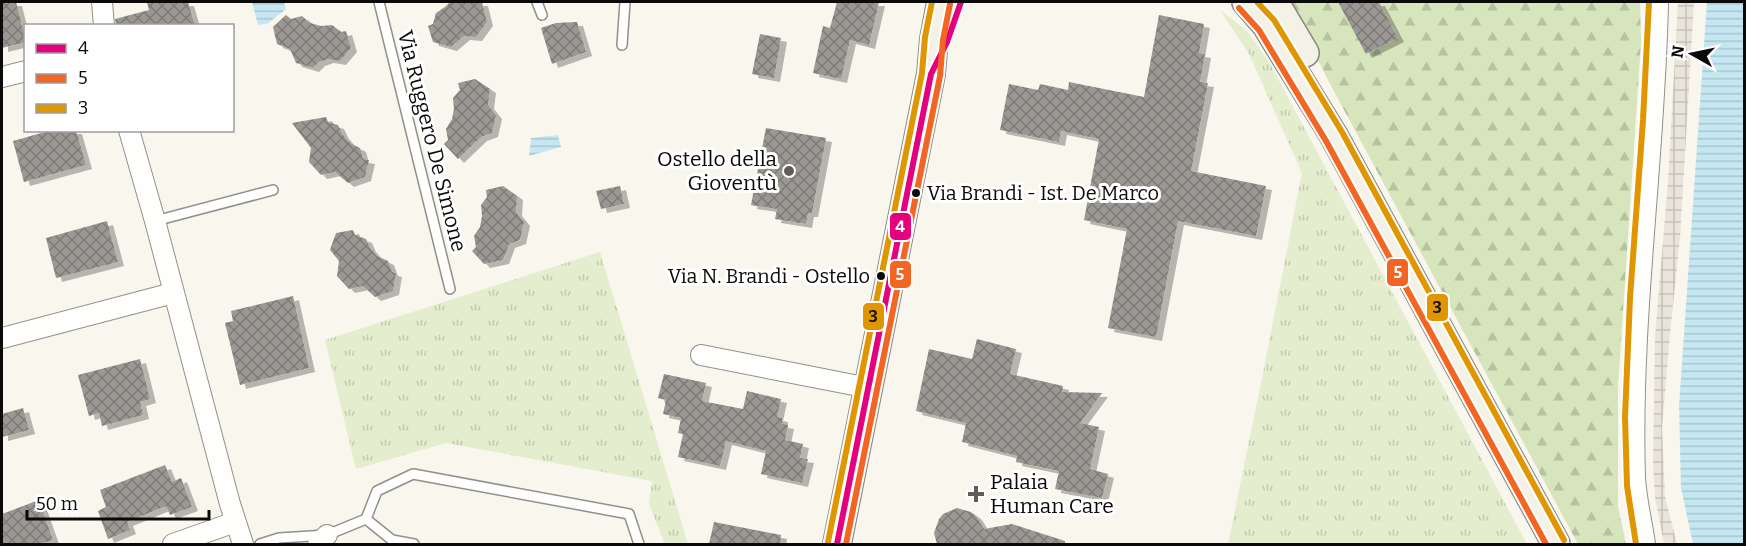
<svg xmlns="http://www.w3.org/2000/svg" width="1746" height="546" font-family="Bitter,serif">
<defs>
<pattern id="grass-tufts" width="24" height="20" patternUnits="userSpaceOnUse" patternTransform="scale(1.5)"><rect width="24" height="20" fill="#e4edce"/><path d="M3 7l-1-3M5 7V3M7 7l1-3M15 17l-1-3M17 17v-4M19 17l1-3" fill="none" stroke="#c2cab0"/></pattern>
<pattern id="forest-firs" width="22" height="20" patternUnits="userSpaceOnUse" patternTransform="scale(1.5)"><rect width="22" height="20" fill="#d6e5bc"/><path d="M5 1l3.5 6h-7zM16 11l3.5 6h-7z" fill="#b6c3a0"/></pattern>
<pattern id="plaza-grid" width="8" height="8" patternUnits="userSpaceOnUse" patternTransform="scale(1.5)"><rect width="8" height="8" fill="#e9e4d9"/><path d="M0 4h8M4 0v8" fill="none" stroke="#c6c2b9"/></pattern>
<pattern id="water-rules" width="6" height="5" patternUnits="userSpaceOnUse" patternTransform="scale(1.5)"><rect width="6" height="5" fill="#c5e7f2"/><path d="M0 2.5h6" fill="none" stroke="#a8c5ce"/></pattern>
<pattern id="building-cross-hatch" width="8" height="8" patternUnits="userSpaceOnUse" patternTransform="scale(1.5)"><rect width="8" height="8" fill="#9b9894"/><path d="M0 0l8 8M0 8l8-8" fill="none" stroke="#7d7a77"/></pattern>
<filter id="shadow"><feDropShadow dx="6" dy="4" stdDeviation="0" flood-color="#0004"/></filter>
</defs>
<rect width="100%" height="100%" fill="#f9f6ed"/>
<g fill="url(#grass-tufts)">
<polygon points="1220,10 1246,30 1269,62 1527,544 1228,544 1262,378 1302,173 1249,54"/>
<polygon points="600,252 688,544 665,544 649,504 652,481 446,443 356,469 325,340"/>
</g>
<polygon fill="url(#forest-firs)" points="1289,2 1338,2 1367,54 1398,38 1379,2 1640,2 1641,42 1618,387 1618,506 1626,544 1578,544 1330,84"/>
<polygon fill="url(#plaza-grid)" points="1678,2 1694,2 1680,238 1670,334 1662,428 1665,497 1677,544 1664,544 1655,497 1653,464 1655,336 1668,182"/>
<g fill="url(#water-rules)">
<polygon points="252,2 284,2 286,9 267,24 258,25"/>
<polygon points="1707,2 1744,2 1744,544 1693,544 1681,488 1679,406"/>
<polygon points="558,135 561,147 529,156 531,138"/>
</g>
<g fill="url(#building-cross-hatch)" filter="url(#shadow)">
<polygon points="2,2 16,2 26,42 2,48"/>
<polygon points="147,2 188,2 195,26 116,26 115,19 149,10"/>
<polygon points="450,2 482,2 487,22 476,37 464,36 451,47 433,42 428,26 433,24 436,13 445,7"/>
<polygon points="837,2 879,2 869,45 850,40 841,79 813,73 823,26 830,28"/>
<polygon points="1338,2 1379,2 1398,38 1366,54"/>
<polygon points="286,15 291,19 302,16 310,23 321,26 332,25 341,32 346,31 351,48 340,61 328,59 319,62 313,68 296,63 290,49 277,44 273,27"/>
<polygon points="1159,15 1204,24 1199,53 1205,54 1200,82 1208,83 1191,171 1266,186 1256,236 1178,221 1156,337 1108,328 1127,229 1084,220 1099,139 1061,131 1059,142 1000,130 1009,84 1038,90 1040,84 1068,90 1069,82 1144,97"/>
<polygon points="577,22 586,52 552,64 541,28 556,23"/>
<polygon points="760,34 781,38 774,78 752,74"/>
<polygon points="475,79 490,89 488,105 496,115 492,133 481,137 458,159 444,144 448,140 446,129 452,119 454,109 453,98 460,90 458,83"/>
<polygon points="326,117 328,122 338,125 343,135 350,143 360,148 363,159 369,160 365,177 348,183 335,172 321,175 309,162 311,148 292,123"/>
<polygon points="766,128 826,138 812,213 808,213 806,224 775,219 777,209 751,205"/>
<polygon points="52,130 76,130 86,165 24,182 13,141"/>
<polygon points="503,186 517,196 516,212 524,222 520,240 509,244 503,260 484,264 472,251 476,247 474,236 480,227 482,216 481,205 487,197 486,190"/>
<polygon points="620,186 624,204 601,209 596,191"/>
<polygon points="107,221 118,262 56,278 46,238"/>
<polygon points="353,230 355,235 366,239 370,248 377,256 388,261 392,272 396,273 393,291 375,297 363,286 349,289 337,276 339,261 330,250 336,233"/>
<polygon points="293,296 309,368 240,385 225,323 233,321 231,311"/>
<polygon points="977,339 1016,349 1010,374 1063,386 1062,392 1102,393 1080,423 1099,427 1090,469 1108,474 1102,498 1055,489 1059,471 1016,462 1017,456 962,442 966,423 916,411 929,349 972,359"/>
<polygon points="140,359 150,399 140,402 143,415 102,426 99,413 89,416 78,375"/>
<polygon points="664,374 706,383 702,401 743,409 747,391 781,399 777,417 782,418 782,424 788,425 785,440 803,444 800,458 808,459 802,483 761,474 766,451 726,441 720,466 678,457 683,434 678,433 681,418 663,414 666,400 658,398"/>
<polygon points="23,408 29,430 2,437 2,414"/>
<polygon points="165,465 172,482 181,478 192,507 170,515 166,506 127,522 130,530 108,539 98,511 106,507 100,490"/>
<polygon points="39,500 53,540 39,544 2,544 2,514"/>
<polygon points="957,508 971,512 976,516 984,529 1012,524 1065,541 1065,544 937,544 934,533 939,519 943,514"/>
<polygon points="714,522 781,535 780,544 709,544"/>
</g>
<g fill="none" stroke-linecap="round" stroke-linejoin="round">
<g stroke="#92908c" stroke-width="12">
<g id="lane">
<polyline points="379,2 450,289"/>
<polyline points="537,2 542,15"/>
<polyline points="622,45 625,2"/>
<polyline points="155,221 273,190"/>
<polyline points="366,519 392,540 414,544"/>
<polyline points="260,544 279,538 327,535 366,519 377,491 413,474 629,514 639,544"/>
</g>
</g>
<g stroke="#92908c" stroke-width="22">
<g id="street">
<polyline points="102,2 104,26"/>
<polyline points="2,77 26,71"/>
<polyline points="129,130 155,221 230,504 243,544"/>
<polyline points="2,338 173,293"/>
<polyline points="701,355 869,388"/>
<polyline points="173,544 235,522"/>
<polyline points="318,544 327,535"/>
<path d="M 1645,544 C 1642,522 1636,499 1635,477 C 1630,318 1655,160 1658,2"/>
</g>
</g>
<g stroke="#888783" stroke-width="30">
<g id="secondary">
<polyline points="1246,2 1266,25 1334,136 1556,544"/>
<polyline points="1272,2 1280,11 1305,53"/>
<polyline points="837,544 931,74 934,39 941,2"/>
</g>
</g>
<use href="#lane" stroke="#fefefc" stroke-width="9"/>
<use href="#street" stroke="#fefefc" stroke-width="20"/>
<use href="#secondary" stroke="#f4f1e7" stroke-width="27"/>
<g stroke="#fff" stroke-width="10">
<polyline id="bus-1" points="837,544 931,74 947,42 961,2"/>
</g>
<g stroke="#fff" stroke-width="10">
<g id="bus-2">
<polyline points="1239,8 1259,30 1326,141 1546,544"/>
<polyline points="846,544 940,76 943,40 950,4"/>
</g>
</g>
<g stroke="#fff" stroke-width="10">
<g id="bus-3">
<polyline points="1257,2 1274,20 1342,132 1564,540"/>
<polyline points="828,542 922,73 925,37 932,2"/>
<polyline points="1636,544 1627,486 1625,417 1630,298 1643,120 1649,2"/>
</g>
</g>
<use href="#bus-1" stroke="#e5007d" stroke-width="6"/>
<use href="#bus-2" stroke="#f26522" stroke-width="6"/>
<use href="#bus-3" stroke="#df9601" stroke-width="6"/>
</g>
<g fill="#5e5d59" stroke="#fff" stroke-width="2">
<circle cx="789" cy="171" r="6"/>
<path d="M973 485h6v6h6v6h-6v6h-6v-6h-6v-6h6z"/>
</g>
<g fill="#0a0a0a" stroke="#fff" stroke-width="2">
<circle cx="916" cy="193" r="5"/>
<circle cx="881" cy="276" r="5"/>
</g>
<g text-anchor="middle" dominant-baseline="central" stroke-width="6" stroke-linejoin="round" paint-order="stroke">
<g font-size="20" fill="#0a0a0a" stroke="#fff" text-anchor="start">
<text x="927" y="193">Via Brandi - Ist. De Marco</text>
<text x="870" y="276" text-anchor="end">Via N. Brandi - Ostello</text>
</g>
<g font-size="21" fill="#0a0a0a" stroke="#fff">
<text transform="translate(432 141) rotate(76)">Via Ruggero De Simone</text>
</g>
<g font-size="21" fill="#0a0a0a" stroke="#fff" text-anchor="end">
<text x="777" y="159">Ostello della<tspan x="777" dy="24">Gioventù</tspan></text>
<text x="990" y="482" text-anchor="start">Palaia<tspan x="990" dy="24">Human Care</tspan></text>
</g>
</g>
<g stroke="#fff" stroke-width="2">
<rect x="889" y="212" width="23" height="29" rx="6" fill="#e5007d"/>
<rect x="1386" y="258" width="23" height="29" rx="6" fill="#f26522"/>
<rect x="889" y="260" width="23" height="29" rx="6" fill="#f26522"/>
<rect x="1426" y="293" width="23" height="29" rx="6" fill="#df9601"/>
<rect x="862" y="302" width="23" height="29" rx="6" fill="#df9601"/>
</g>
<g font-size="16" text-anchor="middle" font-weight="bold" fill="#fff">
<text x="900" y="232">4</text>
<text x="1398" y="278">5</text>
<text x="900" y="280">5</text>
</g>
<g font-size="16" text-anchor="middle" font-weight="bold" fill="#111">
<text x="1437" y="313">3</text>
<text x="873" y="322">3</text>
</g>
<rect width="1746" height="546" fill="none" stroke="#0a0a0a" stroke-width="6"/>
<rect x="24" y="24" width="210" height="108" fill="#ffffff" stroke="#9d9d9d" stroke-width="1.5"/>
<rect x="36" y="44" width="30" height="9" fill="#e5007d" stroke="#9d9d9d" stroke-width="1.5"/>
<text x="78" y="54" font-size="18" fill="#0a0a0a">4</text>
<rect x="36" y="74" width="30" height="9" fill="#f26522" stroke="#9d9d9d" stroke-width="1.5"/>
<text x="78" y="84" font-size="18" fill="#0a0a0a">5</text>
<rect x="36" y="104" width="30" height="9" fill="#df9601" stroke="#9d9d9d" stroke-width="1.5"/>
<text x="78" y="114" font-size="18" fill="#0a0a0a">3</text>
<g transform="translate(1692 54) rotate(279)" stroke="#ffffff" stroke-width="4.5" paint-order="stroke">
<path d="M0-4.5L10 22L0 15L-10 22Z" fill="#0a0a0a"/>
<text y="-9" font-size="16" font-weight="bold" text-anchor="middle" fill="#0a0a0a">N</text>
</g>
<path d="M27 510v9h182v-9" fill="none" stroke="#0a0a0a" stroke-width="3"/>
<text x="36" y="510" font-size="18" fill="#0a0a0a" stroke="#ffffff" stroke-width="4.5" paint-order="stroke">50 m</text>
</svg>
